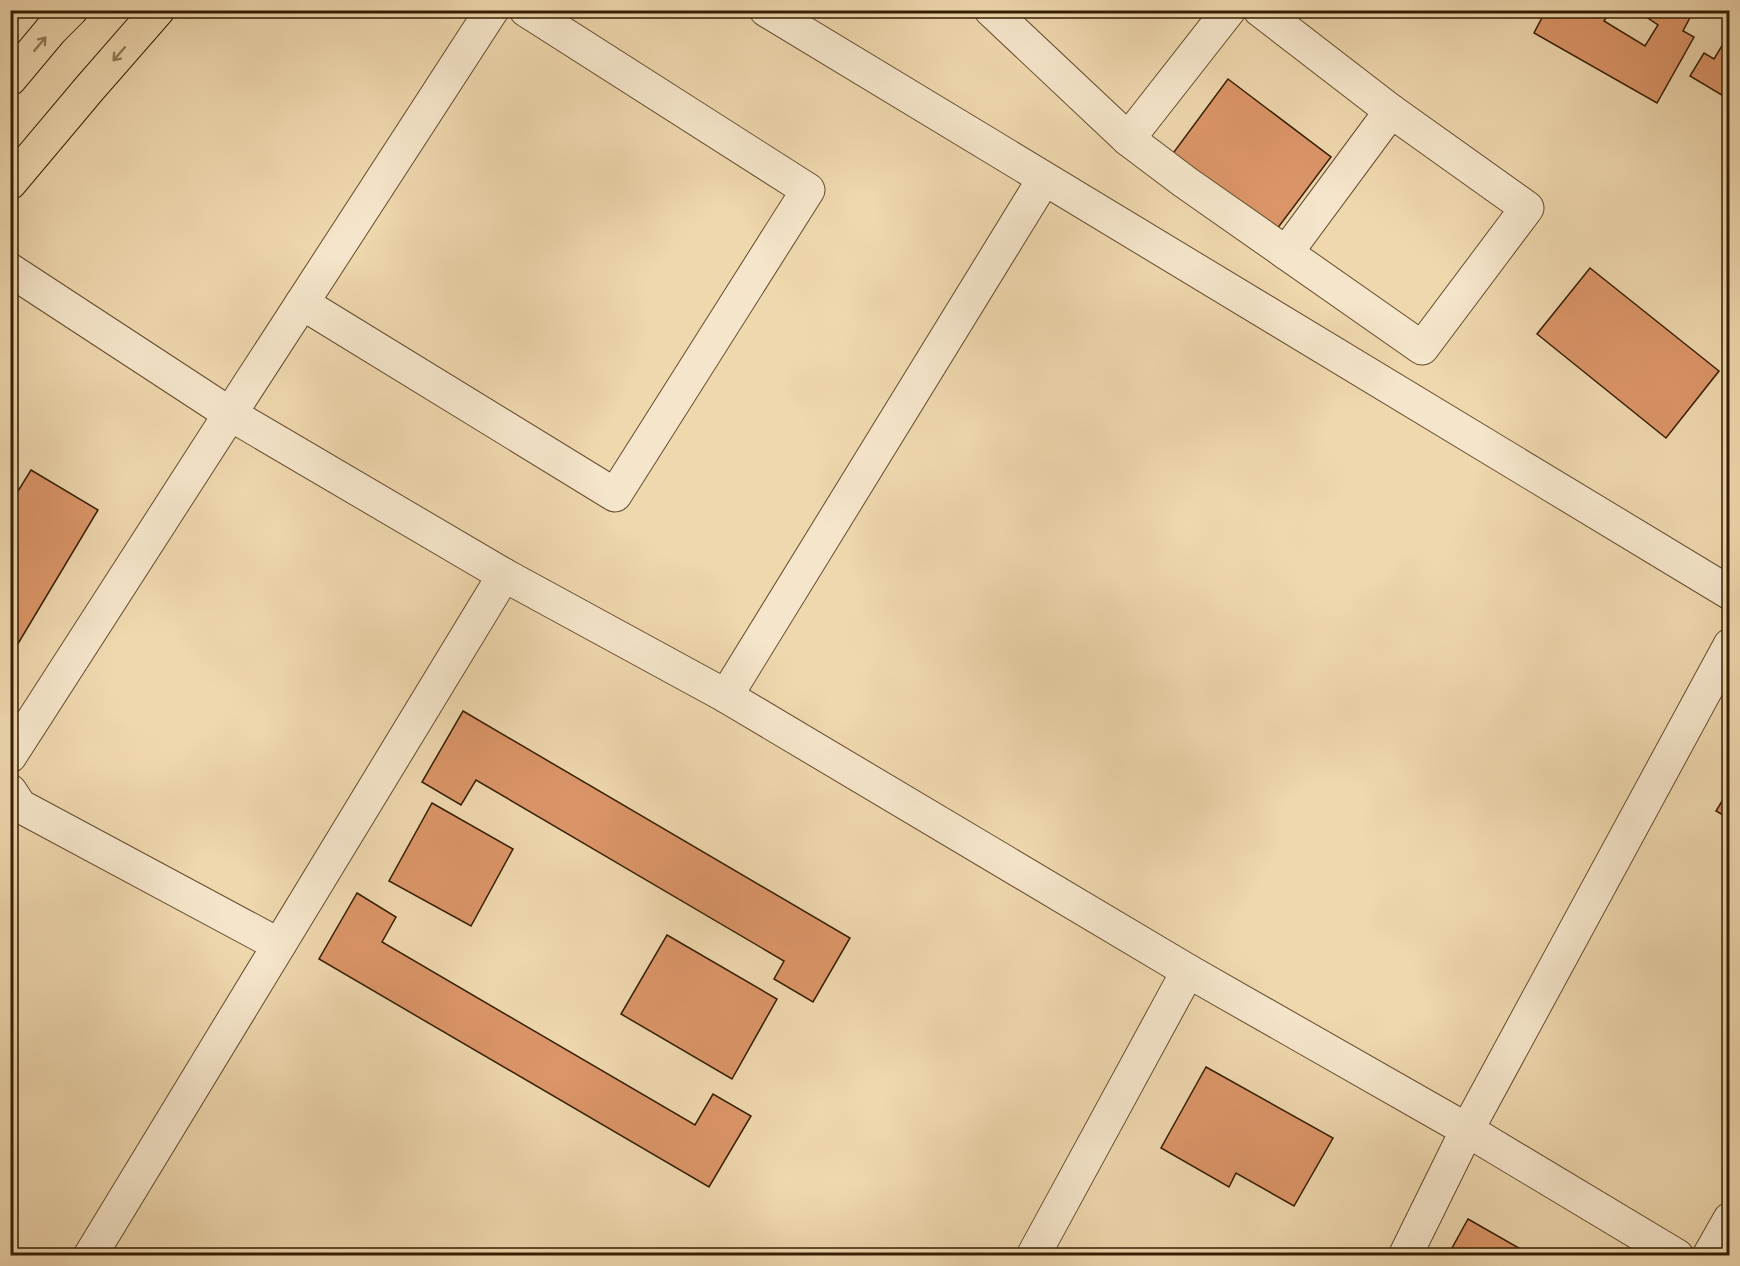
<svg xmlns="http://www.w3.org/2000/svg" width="1740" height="1266" font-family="'IM FELL DW Pica',serif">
<rect width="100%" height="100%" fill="#efd7ae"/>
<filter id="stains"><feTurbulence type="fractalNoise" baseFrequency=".00333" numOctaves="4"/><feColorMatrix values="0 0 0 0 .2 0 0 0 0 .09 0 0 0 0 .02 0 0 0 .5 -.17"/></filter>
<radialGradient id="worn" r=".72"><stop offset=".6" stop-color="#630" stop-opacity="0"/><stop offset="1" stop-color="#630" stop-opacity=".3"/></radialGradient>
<g fill="#db9568" stroke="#351e02" stroke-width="1.5">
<polygon points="1546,10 1611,10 1604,21 1645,46 1658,25 1636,10 1694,10 1683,31 1694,37 1657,103 1534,33"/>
<polygon points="1726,39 1730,42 1730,100 1690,76 1704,53 1714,59"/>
<polygon points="1228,79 1331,157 1274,233 1171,156"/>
<polygon points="1590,268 1719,371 1666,438 1537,334"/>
<polygon points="31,470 98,510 10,657 10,504"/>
<polygon points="463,711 850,938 813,1002 774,979 784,961 476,780 461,805 422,782"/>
<polygon points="1730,788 1730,819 1716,811"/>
<polygon points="432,803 513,849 471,926 389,881"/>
<polygon points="357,893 396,917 382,942 695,1125 713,1094 751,1116 709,1187 319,959"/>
<polygon points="667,935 777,999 732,1079 621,1014"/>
<polygon points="1206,1067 1333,1138 1294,1206 1236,1173 1229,1187 1161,1148"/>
<polygon points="1468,1219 1533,1256 1465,1256 1452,1248"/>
</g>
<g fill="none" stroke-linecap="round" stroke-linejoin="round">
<g stroke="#644c2d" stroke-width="35">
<g id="minor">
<polyline points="766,10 1730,593"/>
<polyline points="991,10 1128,139 1185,182 1422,348 1527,208 1391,111 1260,10"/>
<polyline points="1128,139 1229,10"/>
<polyline points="1286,253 1391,111"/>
<polyline points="10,270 230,414 504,575 726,696 1188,971 1467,1130 1677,1256"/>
<polyline points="302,303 615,495 808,190 526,10"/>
<polyline points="726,696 1044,179"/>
<polyline points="10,756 230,414 492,10"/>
<polyline points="10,791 20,806 279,945"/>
<polyline points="90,1256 504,575"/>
<polyline points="1033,1256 1188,971"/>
<polyline points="1405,1256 1467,1130 1730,645"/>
<polyline points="1709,1256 1730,1219"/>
</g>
</g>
<g stroke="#351e02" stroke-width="35">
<g id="major">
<polyline points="10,79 51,30 71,10"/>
<polyline points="10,183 89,89 158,10"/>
</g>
</g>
<use href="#minor" stroke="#f5e5ca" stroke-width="33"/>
<use href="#major" stroke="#efd7ae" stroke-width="33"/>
</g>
<defs><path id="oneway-shaft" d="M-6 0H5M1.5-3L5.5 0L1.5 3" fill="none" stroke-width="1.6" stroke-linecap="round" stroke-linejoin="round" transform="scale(1.5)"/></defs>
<g stroke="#927a58">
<use href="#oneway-shaft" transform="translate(40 44) rotate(-50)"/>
<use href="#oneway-shaft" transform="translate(119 54) rotate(131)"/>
</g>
<rect width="1740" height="1266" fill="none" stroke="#efd7ae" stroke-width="36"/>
<rect x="12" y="12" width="1716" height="1242" fill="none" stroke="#351e02" stroke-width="3"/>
<rect x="18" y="18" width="1704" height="1230" fill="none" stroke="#351e02" stroke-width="1.5"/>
<rect width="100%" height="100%" filter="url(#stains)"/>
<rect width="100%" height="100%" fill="url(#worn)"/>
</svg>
